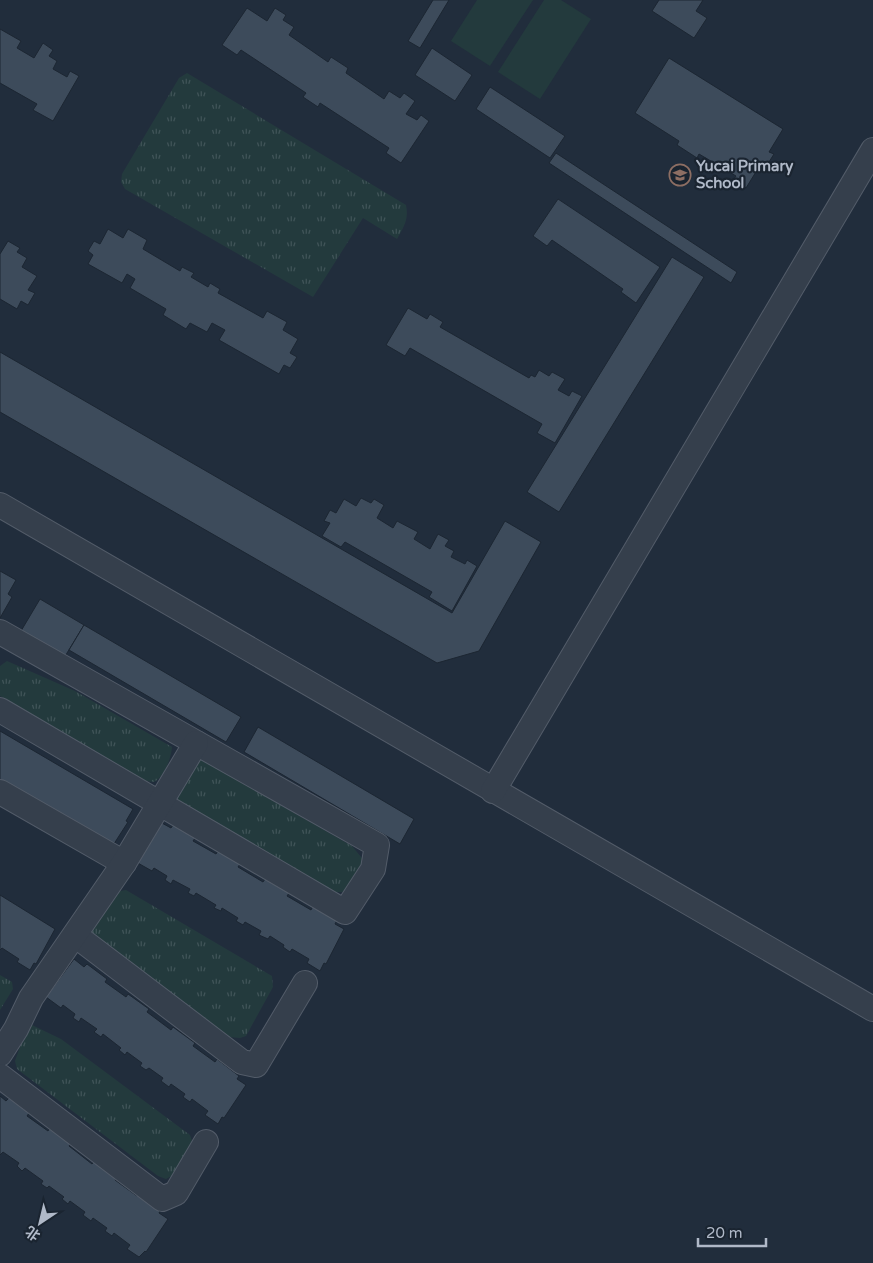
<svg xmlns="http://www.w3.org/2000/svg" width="873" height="1263" font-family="'Varela Round','Noto Sans SC',sans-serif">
<defs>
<pattern id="grass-tufts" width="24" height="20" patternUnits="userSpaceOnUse" patternTransform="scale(1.25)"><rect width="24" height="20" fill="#233a3d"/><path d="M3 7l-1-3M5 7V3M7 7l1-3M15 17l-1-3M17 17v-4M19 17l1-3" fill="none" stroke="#405458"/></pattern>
</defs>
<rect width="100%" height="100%" fill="#212d3c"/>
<g fill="url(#grass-tufts)">
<path d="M 187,73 L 406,205 C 409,219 404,227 397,239 L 363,218 L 313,297 L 125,189 L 121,182 L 122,174 L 179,78 Z"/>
<path d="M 7,661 L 75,691 L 172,747 C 171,758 165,776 154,782 L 145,781 L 0,696 L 0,666 Z"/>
<polygon points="200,759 352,846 366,863 346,892 334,892 178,801 175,796"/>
<polygon points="126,890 272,976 273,987 246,1036 240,1038 229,1037 95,939 91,932 120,891"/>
<polygon points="0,975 12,982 13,989 0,1010"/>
<polygon points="32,1025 61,1039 190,1135 192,1141 175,1174 166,1179 158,1176 17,1069 15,1061 27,1027"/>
</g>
<g fill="#233a3d">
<polygon points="477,0 533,0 490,66 451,41"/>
<polygon points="544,0 561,0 591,19 540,99 498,72"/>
</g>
<g fill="#3d4b5b" stroke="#1c2632">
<polygon points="433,0 449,0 420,48 408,41"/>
<polygon points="659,0 703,0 696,11 707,18 694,38 652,11"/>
<polygon points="247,8 267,21 275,8 286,15 283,20 294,27 289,35 328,62 331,57 348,68 346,73 384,99 389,91 400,98 404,93 415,101 406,114 417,120 421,115 429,121 401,163 386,153 389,148 320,103 318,107 303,97 306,93 241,50 237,55 222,45"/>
<polygon points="0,29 21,41 17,48 34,58 43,43 53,50 49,56 57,61 53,69 67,77 70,71 79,76 53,121 33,110 37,104 0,83"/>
<polygon points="432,48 472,75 455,101 415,75"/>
<polygon points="669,58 783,129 769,152 774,154 764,170 759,167 746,188 733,180 736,176 699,154 697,158 677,145 679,141 635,113"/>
<polygon points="490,87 565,136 550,158 476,109"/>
<polygon points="556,153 737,272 731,283 549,163"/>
<polygon points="558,199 660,267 636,303 621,292 623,289 552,240 547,246 533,236"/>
<polygon points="108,229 123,238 128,229 147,240 143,249 180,271 182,267 194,273 191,277 208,287 210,283 220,289 218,293 263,318 267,311 287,322 283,330 298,339 290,353 297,357 290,368 284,365 279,374 219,340 225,330 212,323 207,332 190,323 186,329 163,315 166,309 130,288 135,279 127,274 122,283 88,264 93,255 88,251 94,241 100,244"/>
<polygon points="8,241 20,248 17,252 27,258 22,267 37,276 28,290 35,293 28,305 21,301 17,309 0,299 0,254"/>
<polygon points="672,257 704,277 559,512 527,492"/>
<polygon points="408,308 427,319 430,314 443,322 440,327 529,378 531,375 535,377 539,370 549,376 552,372 565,379 558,390 569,396 572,391 582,396 555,443 537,433 542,424 410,348 405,356 386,345"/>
<polygon points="0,352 452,613 505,521 541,542 479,651 437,663 0,412"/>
<polygon points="361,498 371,503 374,499 384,505 377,518 393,528 397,521 418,532 414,539 430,549 438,534 449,540 445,546 454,551 451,557 465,564 467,560 477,566 452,611 429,597 432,592 345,542 341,547 322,536 330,523 324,521 330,510 336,513 344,499 356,506"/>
<polygon points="0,571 16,580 8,594 12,597 0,618"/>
<polygon points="40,599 84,625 64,658 18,636"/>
<polygon points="84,625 241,717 226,742 69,650"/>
<polygon points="258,727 414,819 400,844 244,752"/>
<polygon points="0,731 133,809 126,821 128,822 110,850 0,781"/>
<polygon points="160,822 171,828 173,825 195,838 193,841 216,854 218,851 240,864 238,867 263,882 265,879 289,893 287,896 311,910 313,906 337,920 335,924 344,929 326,964 324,963 320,971 307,963 309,959 292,949 290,952 283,947 284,945 270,936 268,939 259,935 261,931 245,922 243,925 236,921 238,918 222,908 221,911 214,908 216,905 196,893 194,896 188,893 190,889 173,880 171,884 165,880 167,876 154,868 152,871 136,862"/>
<polygon points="0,895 55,929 36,964 34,963 30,970 17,962 19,959 2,948 0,950"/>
<polygon points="74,959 84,967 87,964 107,979 105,982 126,997 128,994 149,1009 147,1012 171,1030 173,1027 195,1043 193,1046 215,1062 217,1059 239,1076 237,1079 246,1085 224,1118 222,1117 218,1124 205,1115 208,1111 192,1099 190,1102 183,1097 185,1094 171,1084 169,1087 161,1081 163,1078 149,1068 146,1070 140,1066 142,1063 127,1052 125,1055 119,1050 121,1048 103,1034 101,1037 94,1032 97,1029 81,1018 79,1022 73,1018 75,1014 63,1005 61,1008 46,997"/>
<polygon points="0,1096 6,1101 9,1098 29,1113 27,1116 48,1131 50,1128 71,1143 69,1146 92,1164 95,1161 117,1177 115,1180 137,1196 139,1193 161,1209 159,1213 168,1219 146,1252 145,1251 139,1257 127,1249 130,1245 114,1233 112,1236 105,1231 107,1228 93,1218 91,1221 83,1215 85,1212 70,1201 68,1204 62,1199 64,1197 49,1186 47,1188 41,1184 43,1181 25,1168 22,1171 17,1166 19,1163 3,1152 0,1155"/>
</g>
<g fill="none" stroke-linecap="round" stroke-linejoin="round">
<g stroke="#535c69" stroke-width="26">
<g id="minor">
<polyline points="0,505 873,1009"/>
<polyline points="0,632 377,845 373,869 345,912 0,710"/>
<polyline points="493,791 873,150"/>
<polyline points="0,792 124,863"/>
<polyline points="75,935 242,1062 256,1065 305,983"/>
<polyline points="0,1054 16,1029 31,998 124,863 196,743"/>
<polyline points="0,1076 162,1199 176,1193 206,1142"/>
</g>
</g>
<use href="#minor" stroke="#353f4c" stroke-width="24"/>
</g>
<defs>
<g id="school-ring" transform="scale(1.125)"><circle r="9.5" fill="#1a2430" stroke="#8d6e63" stroke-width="1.5"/><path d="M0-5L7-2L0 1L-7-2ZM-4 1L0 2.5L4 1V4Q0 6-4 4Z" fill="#8d6e63"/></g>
</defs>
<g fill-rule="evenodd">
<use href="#school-ring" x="680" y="175"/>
</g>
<g text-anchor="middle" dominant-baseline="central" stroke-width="4.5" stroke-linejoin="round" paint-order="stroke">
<g font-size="15" font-weight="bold" fill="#b0b9c8" stroke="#1a2430" text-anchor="start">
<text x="696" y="166">Yucai Primary<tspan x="696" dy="17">School</tspan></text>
</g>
</g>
<g transform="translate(40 1223) rotate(215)" stroke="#1a2430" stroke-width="4" paint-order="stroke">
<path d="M0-4L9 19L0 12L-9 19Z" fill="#b0b9c8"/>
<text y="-8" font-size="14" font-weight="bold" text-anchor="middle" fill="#b0b9c8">北</text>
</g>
<path d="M698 1238v8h68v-8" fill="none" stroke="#b0b9c8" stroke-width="2.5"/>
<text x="706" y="1238" font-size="15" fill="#b0b9c8" stroke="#1a2430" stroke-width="4" paint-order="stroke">20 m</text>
</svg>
